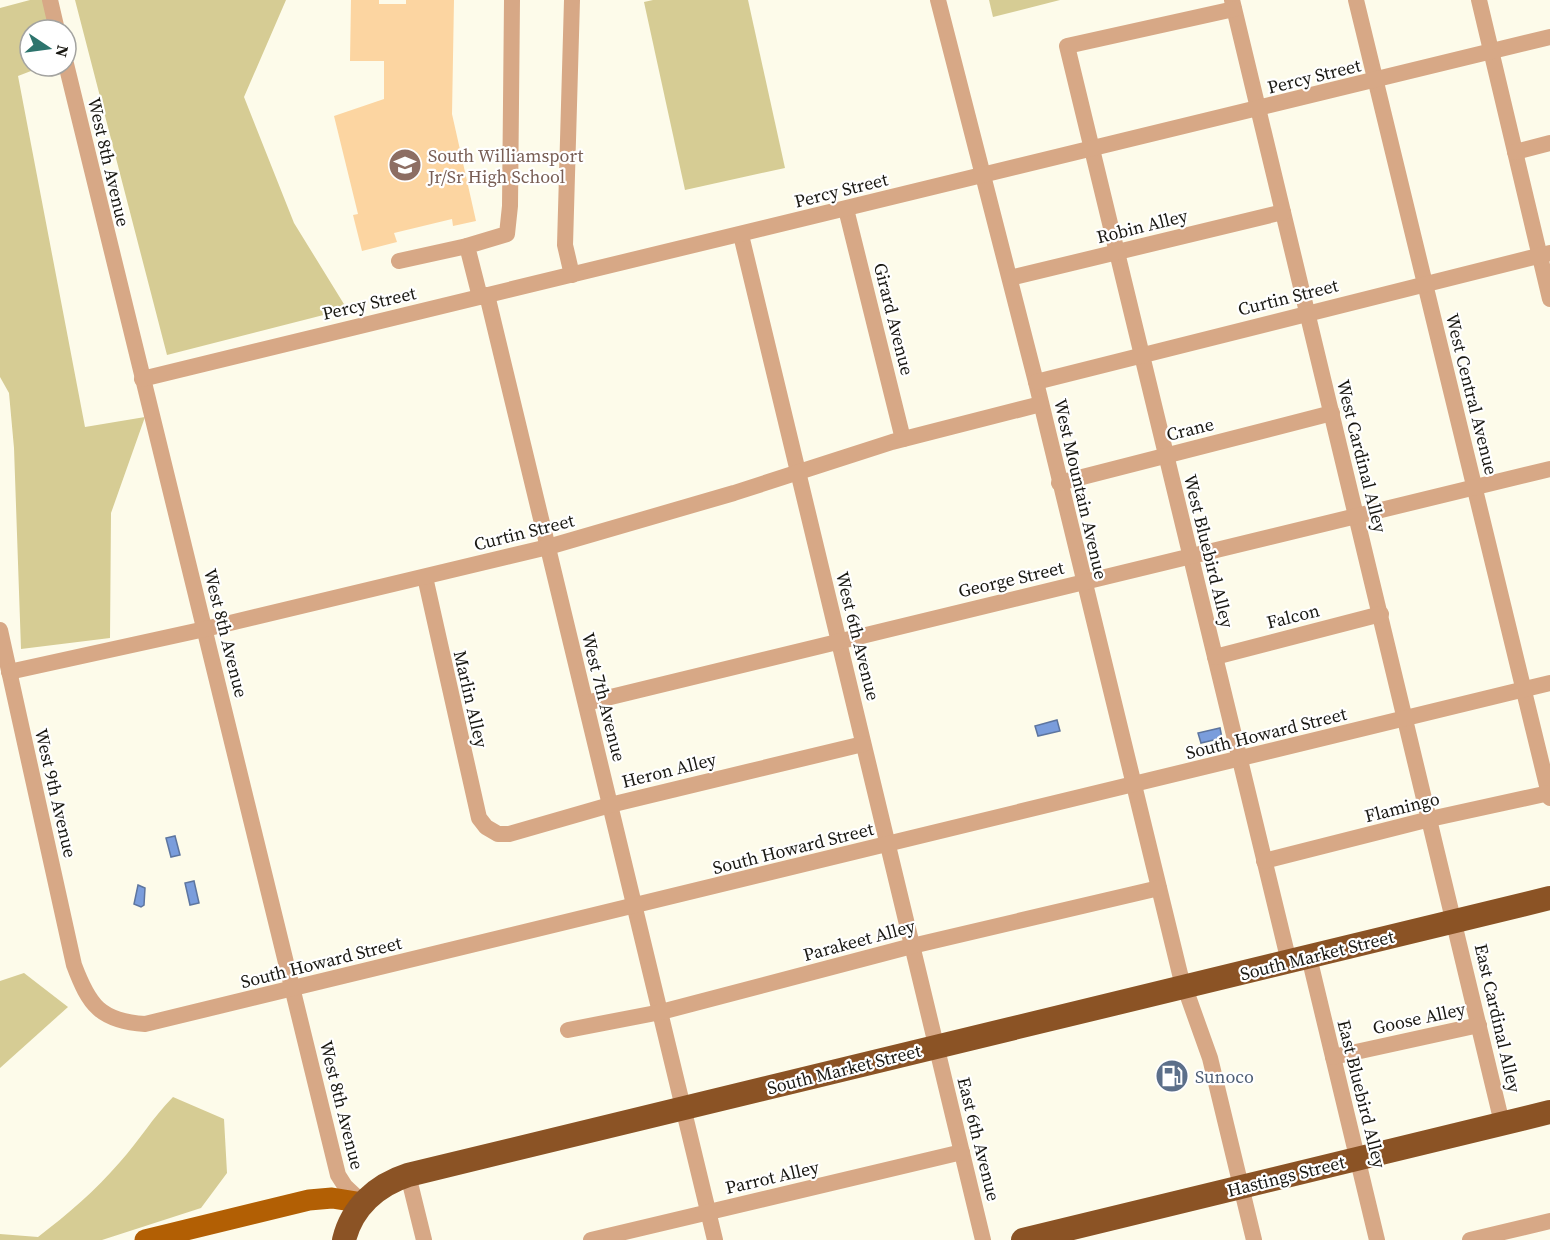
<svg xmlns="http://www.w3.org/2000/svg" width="1550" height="1240" font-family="'Source Serif 4',serif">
<rect width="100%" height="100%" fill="#fdfbea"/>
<g fill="#d6cc94">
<polygon points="30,0 43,0 50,30 30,30 30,66 44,66 18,76 85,427 145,417 111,513 110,638 21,649 14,448 9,393 0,377 0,8"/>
<polygon points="75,0 286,0 244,97 294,223 347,309 167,355"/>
<polygon points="653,0 748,0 785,168 685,190 644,2"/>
<polygon points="989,0 1060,0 993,17"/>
<polygon points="24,973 68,1007 0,1068 0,981"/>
<path d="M 173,1097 L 224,1119 L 227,1173 L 201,1208 L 102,1240 L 0,1240 L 0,1234 L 38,1237 C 68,1214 95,1191 120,1162 C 139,1141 153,1117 173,1097 Z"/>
</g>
<g fill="#7a9ddc" stroke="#5d759f" stroke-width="1.5">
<polygon points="1057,720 1060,731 1038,736 1035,726"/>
<polygon points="1220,728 1222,738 1201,743 1198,733"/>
<polygon points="175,836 180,855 171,857 166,838"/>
<polygon points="194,881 199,903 190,905 185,883"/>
<polygon points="138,885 145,888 144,905 141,907 134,904"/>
</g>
<polygon fill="#fcd5a1" points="351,0 379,0 379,4 406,4 406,0 454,0 452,114 476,221 453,226 452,219 394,233 397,242 362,251 353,215 358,214 334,116 384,99 384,61 350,61"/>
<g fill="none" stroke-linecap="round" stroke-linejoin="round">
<g stroke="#d7a886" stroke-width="16">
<polyline points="50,0 57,30"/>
<polyline points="572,0 565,245 572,275"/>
<polyline points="938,0 1036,382 1180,974 1210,1058 1254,1240"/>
<polyline points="1232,0 1502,1123"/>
<polyline points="1356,0 1550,798"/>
<polyline points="1479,0 1550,299"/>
<polyline points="1234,9 1067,46 1289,962"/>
<polyline points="66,64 338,1175 345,1186 363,1203"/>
<polyline points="1515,152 1550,143"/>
<polyline points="846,209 903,439"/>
<polyline points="741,235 983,1240"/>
<polyline points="399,261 467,246"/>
<polyline points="1010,278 1283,212"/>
<polyline points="487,295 715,1240"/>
<polyline points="480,297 467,246 507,234 510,206 512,0"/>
<polyline points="142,379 1550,37"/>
<polyline points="1036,382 1550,253"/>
<polyline points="1059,483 1332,413"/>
<polyline points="425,577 479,818 486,827 498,834 509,834 610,805 863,744"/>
<path d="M 0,630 L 74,965 C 89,1005 100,1021 145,1024 L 1550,683"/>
<polyline points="1215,657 1381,614"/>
<polyline points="9,672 205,629 548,547 734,493 892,442 1041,404"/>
<polyline points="586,703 1550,469"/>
<polyline points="1264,861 1430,819 1549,793"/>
<polyline points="1309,957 1377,1240"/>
<polyline points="568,1030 661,1012 912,946 1159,888"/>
<polyline points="1333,1057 1479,1025"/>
<polyline points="408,1175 424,1240"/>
<polyline points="591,1240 962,1152"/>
<polyline points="1470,1240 1550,1221"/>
</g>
<polyline stroke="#b25f04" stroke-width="21" points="145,1240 309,1200 332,1198 363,1203"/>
<g stroke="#8b5325" stroke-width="24">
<path d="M 344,1240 C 352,1207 377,1185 408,1175 L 1550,898"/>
<polyline points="1023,1240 1550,1112"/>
</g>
</g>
<defs>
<g id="school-disc" transform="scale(1.725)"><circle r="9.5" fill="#8d6e63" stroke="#fff"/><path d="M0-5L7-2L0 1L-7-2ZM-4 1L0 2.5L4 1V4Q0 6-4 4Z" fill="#fff"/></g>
<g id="fuel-disc" transform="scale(1.725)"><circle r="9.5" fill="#5c6f8a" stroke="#fff"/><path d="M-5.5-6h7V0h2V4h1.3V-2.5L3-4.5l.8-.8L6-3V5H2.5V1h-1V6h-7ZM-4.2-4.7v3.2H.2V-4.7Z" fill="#fff"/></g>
</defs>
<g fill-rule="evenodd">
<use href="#school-disc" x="405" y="165"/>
<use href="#fuel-disc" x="1172" y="1076"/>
</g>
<g text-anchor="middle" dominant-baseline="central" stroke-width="4.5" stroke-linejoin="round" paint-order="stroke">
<g font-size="18" fill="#191812" stroke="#fff">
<text transform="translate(1314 76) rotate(-14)">Percy Street</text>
<text transform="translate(109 162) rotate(77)">West 8th Avenue</text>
<text transform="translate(841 190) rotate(-14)">Percy Street</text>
<text transform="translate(1142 226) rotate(-14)">Robin Alley</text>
<text transform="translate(1288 297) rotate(-14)">Curtin Street</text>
<text transform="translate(369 303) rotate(-13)">Percy Street</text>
<text transform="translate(894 319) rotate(76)">Girard Avenue</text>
<text transform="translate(1472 394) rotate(76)">West Central Avenue</text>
<text transform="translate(1190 429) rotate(-14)">Crane</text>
<text transform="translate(1362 456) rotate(76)">West Cardinal Alley</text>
<text transform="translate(1081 489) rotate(77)">West Mountain Avenue</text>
<text transform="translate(524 532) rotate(-14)">Curtin Street</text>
<text transform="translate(1209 551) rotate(76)">West Bluebird Alley</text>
<text transform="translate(1011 579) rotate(-13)">George Street</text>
<text transform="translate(1293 616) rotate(-14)">Falcon</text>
<text transform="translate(226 633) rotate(76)">West 8th Avenue</text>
<text transform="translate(858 636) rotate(76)">West 6th Avenue</text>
<text transform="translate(604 697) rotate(76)">West 7th Avenue</text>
<text transform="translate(471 699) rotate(77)">Marlin Alley</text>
<text transform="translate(1266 733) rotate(-14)">South Howard Street</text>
<text transform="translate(669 770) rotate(-14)">Heron Alley</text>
<text transform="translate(56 793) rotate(77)">West 9th Avenue</text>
<text transform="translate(1402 807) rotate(-14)">Flamingo</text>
<text transform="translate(793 848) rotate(-14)">South Howard Street</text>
<text transform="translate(859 940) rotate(-15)">Parakeet Alley</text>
<text transform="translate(1317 955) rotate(-14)">South Market Street</text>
<text transform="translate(321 962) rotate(-14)">South Howard Street</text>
<text transform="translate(1419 1018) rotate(-12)">Goose Alley</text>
<text transform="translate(1498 1018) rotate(77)">East Cardinal Alley</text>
<text transform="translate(844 1069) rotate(-14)">South Market Street</text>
<text transform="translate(1362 1094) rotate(76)">East Bluebird Alley</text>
<text transform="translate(342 1105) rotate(76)">West 8th Avenue</text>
<text transform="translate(979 1139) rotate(76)">East 6th Avenue</text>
<text transform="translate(1286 1176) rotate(-14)">Hastings Street</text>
<text transform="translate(772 1177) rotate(-13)">Parrot Alley</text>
</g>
<g font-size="18" fill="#785e54" stroke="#fff" text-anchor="start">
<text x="428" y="155">South Williamsport<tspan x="428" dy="21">Jr/Sr High School</tspan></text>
</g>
<g font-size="18" fill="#4e5e75" stroke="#fff" text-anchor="start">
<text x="1195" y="1076">Sunoco</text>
</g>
</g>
<g transform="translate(48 48) rotate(103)"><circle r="28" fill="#ffffff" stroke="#a3a3a0" stroke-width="1.5"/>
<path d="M0-4.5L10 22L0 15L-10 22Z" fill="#2d746d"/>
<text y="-9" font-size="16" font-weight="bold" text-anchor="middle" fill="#191812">N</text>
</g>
</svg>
